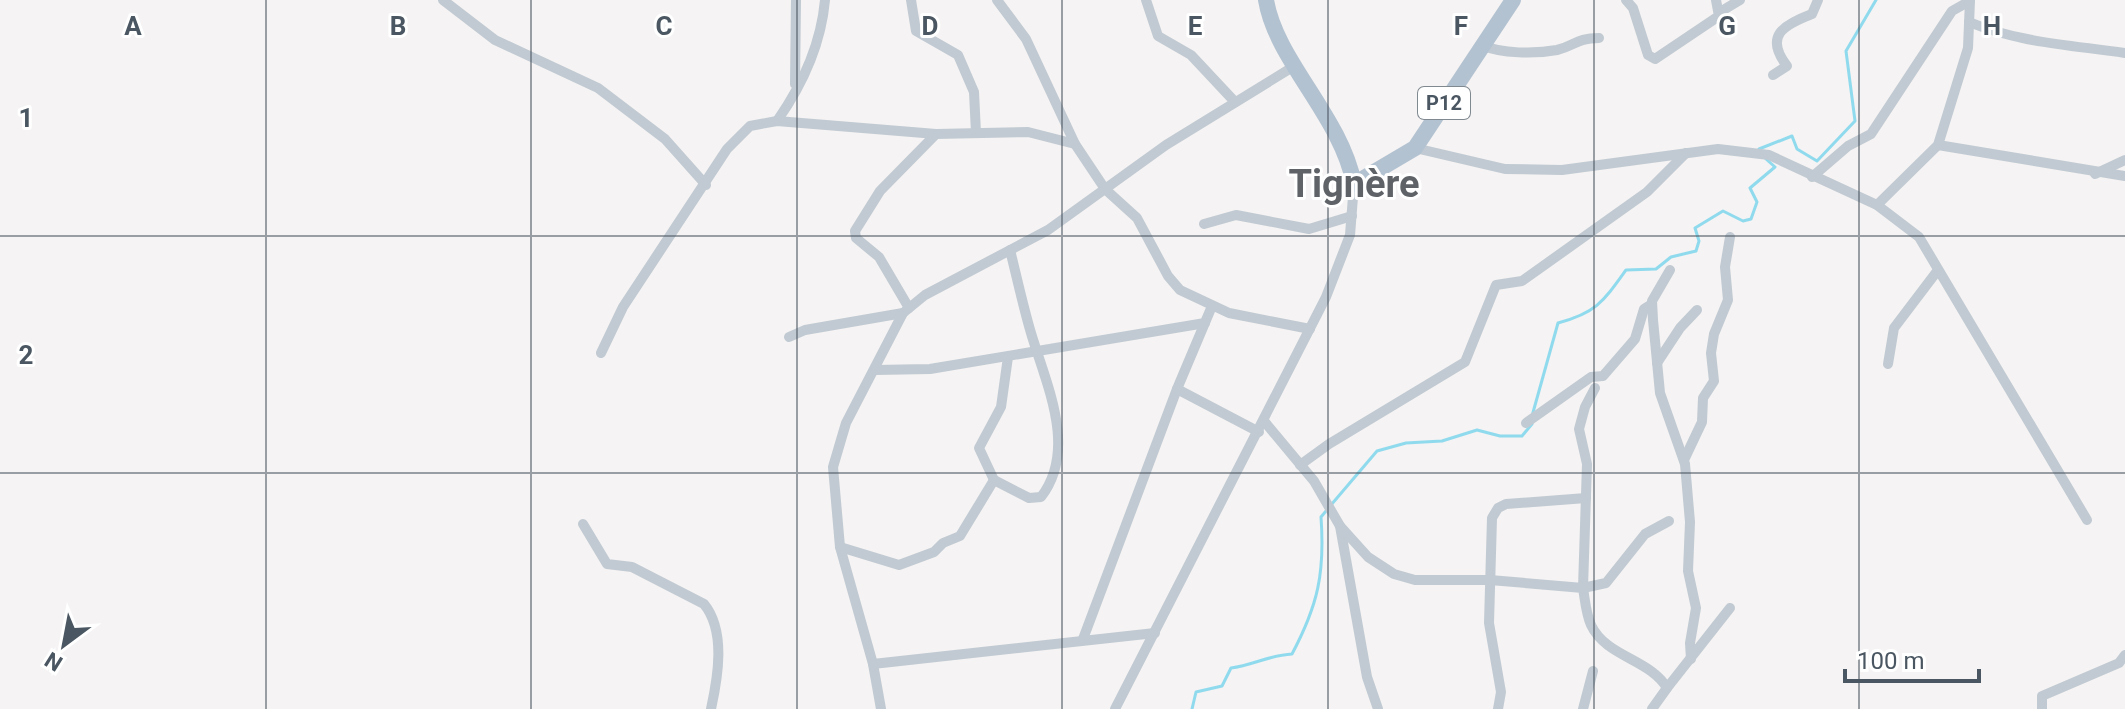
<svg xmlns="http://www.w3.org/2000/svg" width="2125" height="709" font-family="Roboto,sans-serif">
<rect width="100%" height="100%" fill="#f5f3f3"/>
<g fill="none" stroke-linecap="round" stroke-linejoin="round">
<g stroke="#90daee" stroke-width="3">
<polyline points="1759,149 1792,136 1797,149 1817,161 1855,121 1846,51 1876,0"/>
<path d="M 1532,416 L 1558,323 C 1596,313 1603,302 1626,270 L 1656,269 L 1671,257 L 1696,251 L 1699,241 L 1695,228 L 1723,211 L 1743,221 L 1751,219 L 1757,202 L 1750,188 L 1775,167 L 1766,159"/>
<polyline points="1331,505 1377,451 1406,443 1442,441 1477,430 1500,436 1522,436 1532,424"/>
<path d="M 1192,709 L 1196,692 L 1222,686 L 1231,668 C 1253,665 1270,655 1292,654 C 1318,605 1325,573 1321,517 L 1326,511"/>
</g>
<g stroke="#c1cad2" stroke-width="10">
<polyline points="443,0 495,40 598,88 665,139 706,185"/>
<polyline points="911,0 916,31 958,55 974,92 976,133"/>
<polyline points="997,0 1026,39 1075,144 1105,189 1137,218 1168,276 1180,290 1229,313 1310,329"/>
<polyline points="1146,0 1158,36 1191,55 1235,102"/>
<polyline points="1626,0 1633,8 1648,55 1655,59 1719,16 1716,0"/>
<polyline points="1720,12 1740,0"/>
<path d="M 1969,22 C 2020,43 2071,45 2125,53"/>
<path d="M 1482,45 C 1501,54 1536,54 1557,50 C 1575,46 1576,38 1599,38"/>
<path d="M 1773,75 L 1787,66 C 1764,36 1783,25 1812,14 L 1818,0"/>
<polyline points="795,84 796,0"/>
<path d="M 777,121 C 803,84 821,45 825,0"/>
<polyline points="1938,145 2125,176"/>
<polyline points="1415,148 1505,169 1562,170 1718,149 1769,155 1877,205 1919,237 2087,520"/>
<polyline points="2095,174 2125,160"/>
<polyline points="1812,177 1848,146 1871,134 1952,11 1970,1"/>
<polyline points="1877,205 1938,145 1968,48 1970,0"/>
<polyline points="1204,224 1236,215 1309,229 1352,216"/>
<polyline points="1670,270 1652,301 1653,320 1660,393 1685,464 1690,522 1688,571 1696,608 1690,643 1691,659"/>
<polyline points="909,308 879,257 856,238 855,231 880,191 936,134"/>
<polyline points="789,337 805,330 903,313"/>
<polyline points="601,353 623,307 727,149 750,126 777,121 936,134 1028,132 1075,144"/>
<polyline points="1657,363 1680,328 1697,310"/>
<polyline points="1888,364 1894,328 1938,270"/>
<polyline points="875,370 930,369 1205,323"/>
<polyline points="1595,388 1585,407 1579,429 1587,464 1583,588 1606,583 1645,534 1669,521"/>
<polyline points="1177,389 1259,432"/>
<polyline points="1264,421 1314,481 1340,526 1367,677 1378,709"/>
<polyline points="1526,423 1591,377 1603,376 1635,339 1644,309 1652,304"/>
<polyline points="1684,460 1702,422 1703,398 1714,381 1711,353 1714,334 1728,300 1725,267 1730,237"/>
<polyline points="1300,465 1329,444 1465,362 1496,285 1522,281 1647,192 1686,153"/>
<polyline points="994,480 979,448 1001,407 1008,357"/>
<path d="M 583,524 L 607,564 L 632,567 L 704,604 C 726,631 718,677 711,709"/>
<path d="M 1340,526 L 1368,557 L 1394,574 L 1415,580 L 1490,580 L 1583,588 C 1585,600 1586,614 1591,625 C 1606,657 1650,659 1667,688 L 1652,709"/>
<path d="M 840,547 L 899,565 L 934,552 L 943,543 L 960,536 L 994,480 L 1029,498 L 1041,497 C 1078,449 1046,384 1031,333 C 1023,306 1017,278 1010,250"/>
<polyline points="1083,639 1177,389 1212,306"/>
<polyline points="873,664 1155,633"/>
<polyline points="1667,688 1730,608"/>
<polyline points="881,709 873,664 840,547 833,467 846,423 903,313 925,295 1048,230 1166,145 1296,65"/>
<polyline points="1115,709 1326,297 1350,235 1354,184"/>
<polyline points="1498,709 1501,692 1489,623 1492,518 1498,508 1506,504 1586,498"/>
<polyline points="1583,709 1593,671"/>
<polyline points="2042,709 2042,696 2119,663 2125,655"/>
</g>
<path stroke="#b3c2d1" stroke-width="16" d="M 1266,0 C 1276,61 1341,116 1354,184 L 1415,148 L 1513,0"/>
</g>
<path fill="none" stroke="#4a5661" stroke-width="2" stroke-opacity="0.55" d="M 266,0 L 266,709M 531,0 L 531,709M 797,0 L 797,709M 1062,0 L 1062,709M 1328,0 L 1328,709M 1594,0 L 1594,709M 1859,0 L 1859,709M 0,236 L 2125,236M 0,473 L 2125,473"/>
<g text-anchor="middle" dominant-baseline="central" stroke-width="6" stroke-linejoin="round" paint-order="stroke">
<rect fill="#fff" stroke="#808990" stroke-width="2" x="1418" y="87" width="52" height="32" rx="6"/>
<g font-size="20" font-weight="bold" fill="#4a5661">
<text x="1444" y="103">P12</text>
</g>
<g font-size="38" font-weight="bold" fill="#5f6368" stroke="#fff">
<text x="1354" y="184">Tignère</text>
</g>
</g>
<g font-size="26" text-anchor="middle" font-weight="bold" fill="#4a5661" stroke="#fff" stroke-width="6" stroke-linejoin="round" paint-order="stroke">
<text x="133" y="35">A</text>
<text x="398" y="35">B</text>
<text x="664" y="35">C</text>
<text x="930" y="35">D</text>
<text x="1195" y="35">E</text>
<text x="1461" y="35">F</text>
<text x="1727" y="35">G</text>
<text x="1992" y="35">H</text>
<text x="26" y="127">1</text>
<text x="26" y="364">2</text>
</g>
<g transform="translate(64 645) rotate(212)" stroke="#ffffff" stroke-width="6" paint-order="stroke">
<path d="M0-6L14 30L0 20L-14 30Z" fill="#4a5661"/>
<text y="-12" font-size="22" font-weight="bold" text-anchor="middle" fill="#4a5661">N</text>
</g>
<path d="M1845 669v12h134v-12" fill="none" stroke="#4a5661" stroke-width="4"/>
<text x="1857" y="669" font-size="24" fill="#4a5661" stroke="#ffffff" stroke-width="6" paint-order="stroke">100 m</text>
</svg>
